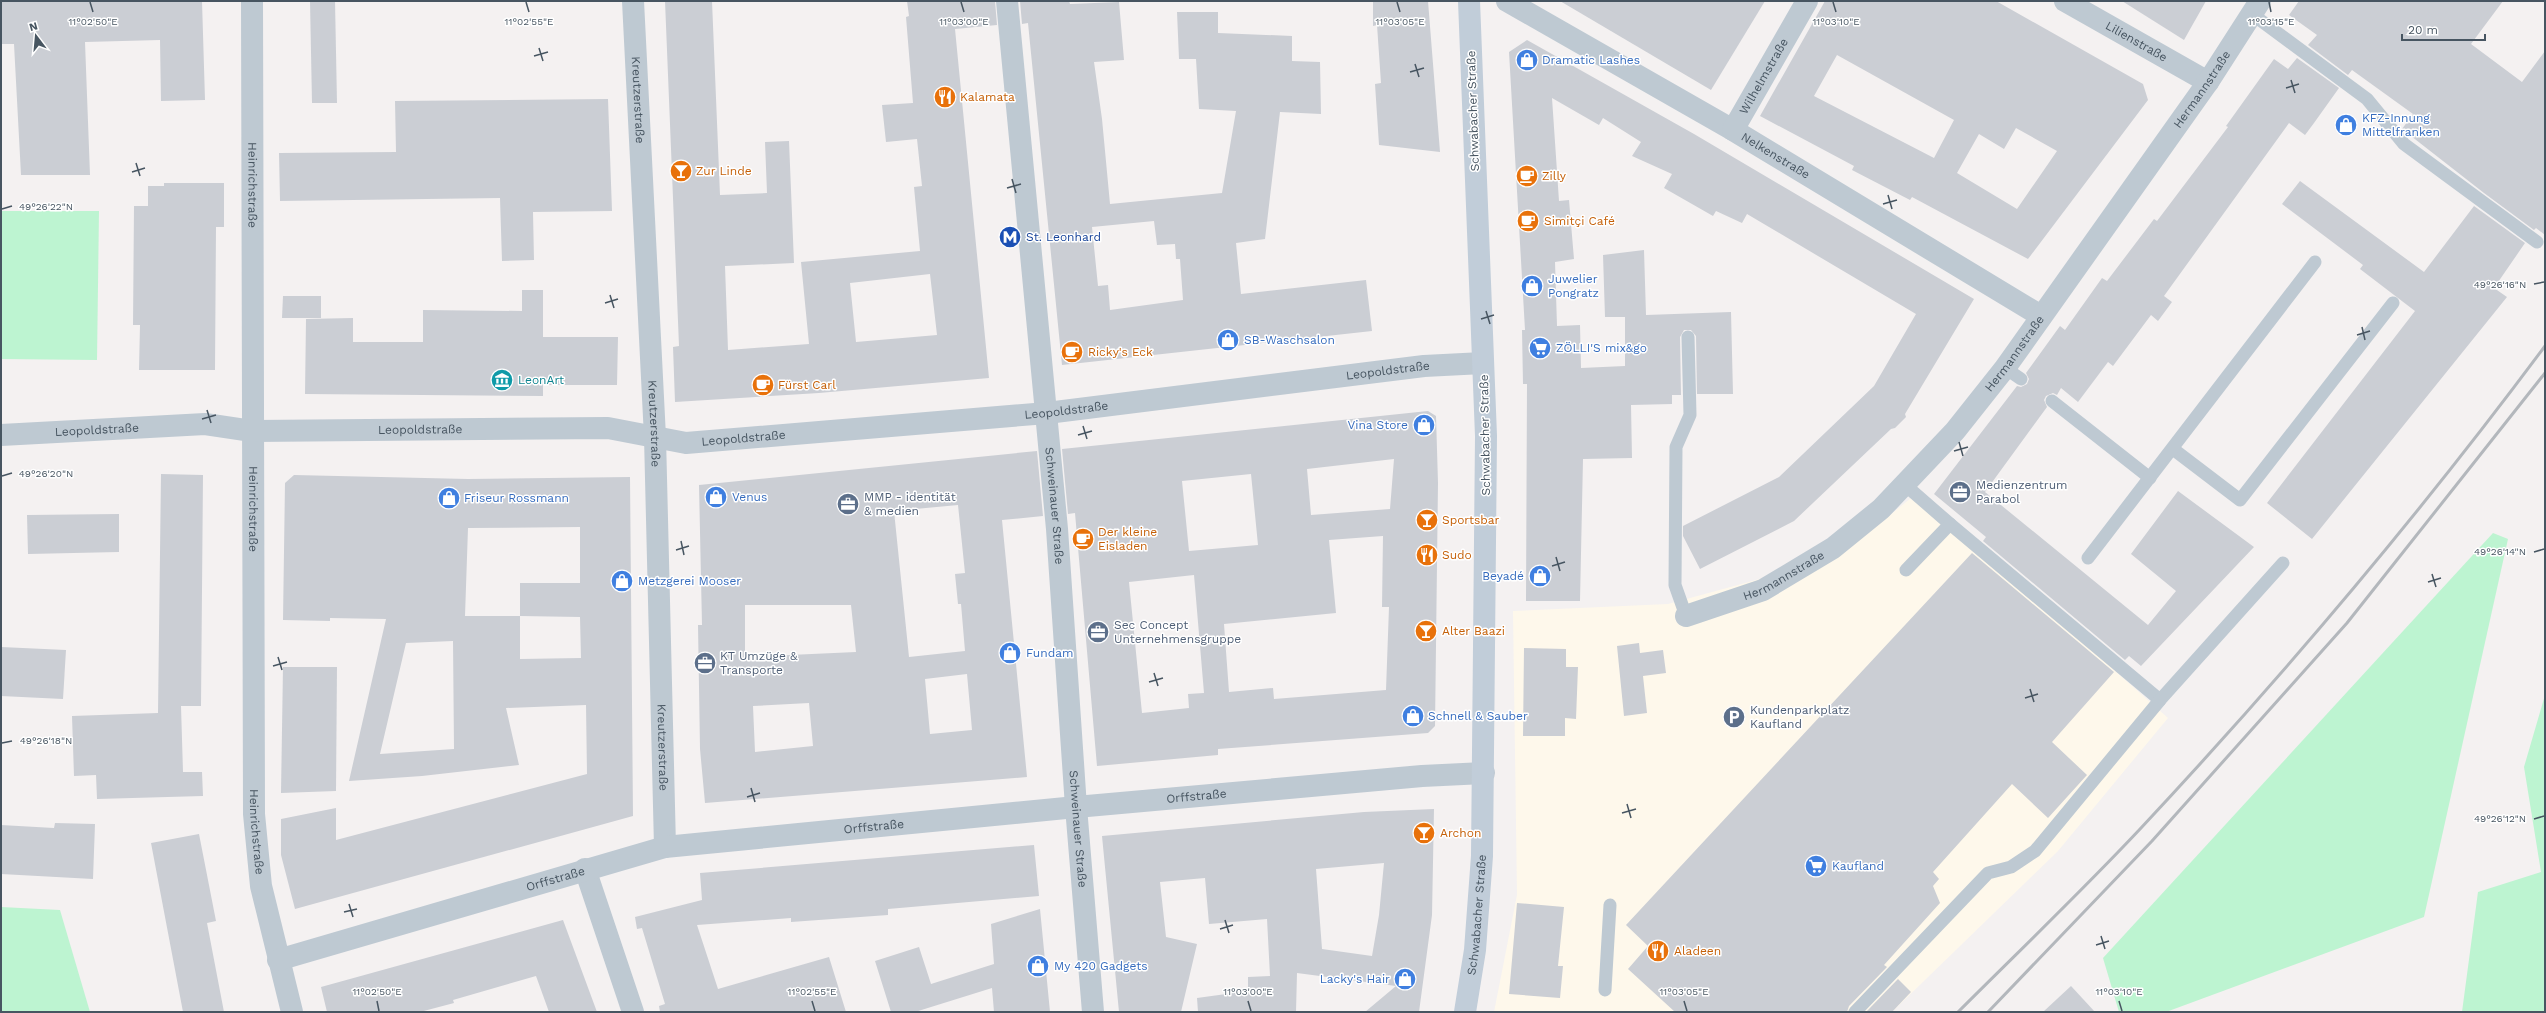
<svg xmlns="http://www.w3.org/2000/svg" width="2546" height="1013" font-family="'Work Sans',sans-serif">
<rect width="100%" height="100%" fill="#f4f1f1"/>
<polygon fill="#fef8eb" points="1916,494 2168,718 2058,851 1892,1012 1494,1012 1517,895 1513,611 1668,604 1837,558"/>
<g fill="#bdf4d1">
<polygon points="1,211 99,211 97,360 1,359"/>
<polygon points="2493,533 2508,539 2424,917 2166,1012 2119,1012 2103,958"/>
<polygon points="2545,695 2545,1012 2462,1012 2478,892 2541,872 2524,767"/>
<polygon points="1,907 60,910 90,1012 1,1012"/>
</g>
<g fill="#cbced4" fill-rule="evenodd">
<polygon points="1,1 202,1 205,100 161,101 160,40 85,42 90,175 21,175 14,44 1,44"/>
<polygon points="310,1 335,1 337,103 312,103"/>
<path d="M 665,1 L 712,1 L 720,195 L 767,193 L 765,142 L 789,141 L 794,263 L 725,266 L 728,350 L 809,344 L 801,262 L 920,251 L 914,187 L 922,186 L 917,139 L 886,142 L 882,105 L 913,103 L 906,17 L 909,16 L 907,1 L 995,1 L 997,25 L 955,29 L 989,378 L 819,393 L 675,402 L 673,347 L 679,346 ZM 930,274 L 937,335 L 856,342 L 850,283 Z"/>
<path d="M 1020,1 L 1069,1 L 1070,4 L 1119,2 L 1124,60 L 1094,62 L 1102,119 L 1110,204 L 1222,193 L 1236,111 L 1199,109 L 1196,59 L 1179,59 L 1177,12 L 1218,12 L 1218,33 L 1292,36 L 1292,61 L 1320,62 L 1321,114 L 1280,112 L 1265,239 L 1236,243 L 1241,294 L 1366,280 L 1372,331 L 1062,365 L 1028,23 L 1022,24 ZM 1154,221 L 1157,245 L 1175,244 L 1176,259 L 1180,259 L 1183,300 L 1110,310 L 1108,285 L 1098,286 L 1092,227 Z"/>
<polygon points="1373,1 1428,1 1440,152 1379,145 1375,84 1381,83 1377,25 1373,26"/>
<polygon points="1560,1 1765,1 1711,90"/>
<path d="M 1825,1 L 1996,1 L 2143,84 L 2148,100 L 2028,259 L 1912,197 L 1910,200 L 1852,170 L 1854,166 L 1760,116 ZM 1837,55 L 1954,120 L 1934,158 L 1814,96 ZM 2016,128 L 2057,151 L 2017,209 L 1957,173 L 1979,134 L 2004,149 Z"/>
<polygon points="2122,1 2206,1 2184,40"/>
<polygon points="2299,1 2503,1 2471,44 2522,82 2545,51 2545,235 2536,228 2534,230 2484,193 2402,129 2413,114 2352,70 2348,75 2308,45 2317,35 2289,15"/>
<polygon points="1527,40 1694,134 1974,299 1905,414 1906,417 1895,428 1891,429 1794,521 1700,569 1683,536 1683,526 1779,477 1874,386 1916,314 1747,214 1742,223 1716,211 1713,216 1664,188 1672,174 1632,156 1641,142 1603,118 1599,125 1552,98 1559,201 1569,200 1574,259 1555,262 1557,326 1580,325 1581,368 1625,366 1625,317 1605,317 1603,255 1644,250 1646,315 1731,312 1733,394 1697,394 1696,336 1691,330 1684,330 1680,337 1681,395 1672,395 1672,404 1631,405 1632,458 1583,459 1580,601 1526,601 1527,384 1523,384 1522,330 1525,330 1509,52"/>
<polygon points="2297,58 2339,88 2314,123 2305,135 2289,123 2164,296 2172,302 2158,321 2151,315 2113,366 2108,362 2078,402 2061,388 2057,395 2053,393 2046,396 2044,400 2047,407 1985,492 2148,625 2176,591 2131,554 2178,491 2254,547 2141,666 2129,656 2125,660 1983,541 1986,537 1934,494 2017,386 2021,387 2027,384 2029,379 2026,373 2060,326 2065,330 2102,278 2107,281 2154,219 2157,221 2228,127 2226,126 2274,59 2288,69"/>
<polygon points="608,99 612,211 533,212 534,260 502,261 500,198 280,201 279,153 396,152 395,101"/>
<polygon points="2300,181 2424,272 2474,206 2525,243 2494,288 2507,297 2312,539 2267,503 2415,311 2360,269 2363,265 2282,204"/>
<polygon points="164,183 224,183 224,227 216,227 215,370 139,370 140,325 133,325 134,206 148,206 148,186 164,186"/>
<polygon points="522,290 543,290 543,337 618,337 617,385 543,385 543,396 305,394 306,319 353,318 353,342 423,342 423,310 522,311"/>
<polygon points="283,296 321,296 321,318 282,318"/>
<path d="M 1428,411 L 1436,416 L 1438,483 L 1435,726 L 1428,733 L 1218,749 L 1218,755 L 1097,766 L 1075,513 L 1068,514 L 1062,449 ZM 1394,459 L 1390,509 L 1311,515 L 1307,469 ZM 1251,474 L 1258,545 L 1189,551 L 1182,481 ZM 1383,536 L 1382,607 L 1389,607 L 1386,690 L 1274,699 L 1273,688 L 1229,692 L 1224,624 L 1336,613 L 1329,540 ZM 1194,575 L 1204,693 L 1188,694 L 1189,708 L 1142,713 L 1129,582 Z"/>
<path d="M 1037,451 L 1043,516 L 1002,520 L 1027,777 L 705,803 L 700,749 L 698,625 L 702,625 L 699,485 ZM 958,505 L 965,573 L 955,574 L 958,604 L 961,604 L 965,651 L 909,657 L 894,511 ZM 745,605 L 851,605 L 856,652 L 745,657 ZM 967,674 L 972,730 L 930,734 L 925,679 ZM 809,703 L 813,746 L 755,752 L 753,706 Z"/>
<polygon points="161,474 203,475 201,706 181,706 183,772 202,772 203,796 97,799 96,775 74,776 72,716 158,713"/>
<path d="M 294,475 L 468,479 L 630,477 L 633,816 L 295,909 L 281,855 L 281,819 L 336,808 L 336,840 L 587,774 L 586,705 L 506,708 L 519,765 L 422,776 L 349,781 L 386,619 L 330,618 L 330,621 L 283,620 L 285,483 ZM 580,527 L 580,583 L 520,583 L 520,616 L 465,616 L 468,528 ZM 520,616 L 580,617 L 581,658 L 520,659 ZM 453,641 L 454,749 L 380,754 L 406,643 Z"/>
<polygon points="119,514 119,552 28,554 27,515"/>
<polygon points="1972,553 2114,672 2052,742 2087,775 2048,818 2012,784 1933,872 1939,879 1933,886 1940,903 1884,965 1887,967 1849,1006 1847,1012 1675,1012 1628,969 1648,946 1626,925"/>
<polygon points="1639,643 1640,653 1663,650 1666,673 1643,676 1647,713 1624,716 1617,646"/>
<polygon points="1,647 66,650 63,699 1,696"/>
<polygon points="1524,648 1566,649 1566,667 1578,667 1576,719 1565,718 1565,736 1523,736"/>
<polygon points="283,667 337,667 336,791 281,793"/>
<path d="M 1434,809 L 1432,915 L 1419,1012 L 1365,1012 L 1396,986 L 1297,973 L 1296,1012 L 1198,1012 L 1197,998 L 1248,991 L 1248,977 L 1270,976 L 1267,919 L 1209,924 L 1205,878 L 1160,882 L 1166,937 L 1197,944 L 1181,1012 L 1119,1012 L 1102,836 L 1364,812 ZM 1384,863 L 1379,915 L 1372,956 L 1322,949 L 1316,869 Z"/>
<polygon points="55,823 95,824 93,879 1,874 1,825 54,828"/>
<polygon points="199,834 216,921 207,923 224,1012 183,1012 151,843"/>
<polygon points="1034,845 1039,896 888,909 888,915 791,922 791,918 697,925 718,989 829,957 846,1012 660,1012 659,1006 665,1004 642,928 637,929 635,917 702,900 700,873"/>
<polygon points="1517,903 1564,907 1558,966 1563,966 1560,998 1509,994"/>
<polygon points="1040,909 1050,1012 994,1012 992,988 915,1012 891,1012 875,961 919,947 931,984 994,964 991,924"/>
<polygon points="563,920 597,1012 549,1012 536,976 453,1000 454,1003 420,1012 327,1012 321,987"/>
<polygon points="1898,979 1911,992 1892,1012 1866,1012"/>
<polygon points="2071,986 2095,1012 2043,1012"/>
</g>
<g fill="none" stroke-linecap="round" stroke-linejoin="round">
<g stroke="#bec9d2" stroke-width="13">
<polyline points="2252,14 2367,99 2404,144 2537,242"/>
<polyline points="2005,368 2021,379"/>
<polyline points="2052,401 2150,478"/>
<polyline points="2173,449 2240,500 2393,303"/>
<polyline points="1904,484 1950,524 1906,570"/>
<polyline points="1950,524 2160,700"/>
<polyline points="2088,558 2315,262"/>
<polyline points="1686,616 1675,585 1676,447 1690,415 1688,337"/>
<polyline points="1605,990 1610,905"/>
<polyline points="1855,1012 1988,873 2011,867 2035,851 2160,700 2283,563"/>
</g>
<g stroke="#bec9d2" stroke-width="22">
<path id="s1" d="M 252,1 L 254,814 L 261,886 L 292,1012"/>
<path id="s2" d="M 633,1 L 655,437 L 665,847"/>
<path id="s3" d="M 1007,1 L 1057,529 L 1076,807 L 1093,1012"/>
<path id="s4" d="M 1507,1 L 1733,130 L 2041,316"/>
<path id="s5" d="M 2065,1 L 2208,82"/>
<path id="s6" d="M 1733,130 L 1807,1"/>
<path id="s7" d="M 1,435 L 205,424 L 252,431 L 608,428 L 686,443 L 1047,413 L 1424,366 L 1483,363"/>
<path id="s8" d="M 1686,616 L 1763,590 L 1833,548 L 1881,509 L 1955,431 L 2005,368 L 2208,82 L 2260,1"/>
<polyline points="585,869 633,1012"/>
<path id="s9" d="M 278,960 L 665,847 L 1076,807 L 1422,776 L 1484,773"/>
</g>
<path stroke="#c1cdd9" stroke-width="22" id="s10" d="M 1465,1012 L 1475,950 L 1482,856 L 1486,436 L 1469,1"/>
<g stroke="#b3b7bc" stroke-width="3">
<path d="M 1958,1012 C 2019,951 2082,891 2141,828 C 2284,675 2420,514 2545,346"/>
<polyline points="1988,1012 2152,841 2347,623 2545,373"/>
</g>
</g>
<path fill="none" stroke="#475561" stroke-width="1.5" d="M 90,2 L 93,12M 526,2 L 529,12M 961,2 L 964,12M 1397,2 L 1400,12M 1833,2 L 1836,12M 2269,2 L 2271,12M 539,48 L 543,61M 534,56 L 548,52M 1415,64 L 1419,77M 1410,72 L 1424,68M 2291,80 L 2295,93M 2286,88 L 2299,84M 136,163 L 140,176M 132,172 L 145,168M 1012,179 L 1016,193M 1007,188 L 1021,184M 1888,195 L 1892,209M 1883,204 L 1897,200M 2,209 L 12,206M 2534,284 L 2544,282M 610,295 L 614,308M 605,303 L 618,299M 1486,311 L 1490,324M 1481,319 L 1494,315M 2362,327 L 2365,340M 2357,335 L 2370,331M 207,410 L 211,423M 202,419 L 216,415M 1083,426 L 1087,439M 1078,435 L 1092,431M 1959,442 L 1963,456M 1954,451 L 1968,447M 2,476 L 12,473M 681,541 L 684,555M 676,550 L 689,546M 2534,552 L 2544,549M 1556,557 L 1560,571M 1552,566 L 1565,562M 2432,574 L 2436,587M 2428,582 L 2441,578M 278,657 L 282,670M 273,666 L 287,662M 1154,673 L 1158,686M 1149,682 L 1163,678M 2030,689 L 2034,702M 2025,698 L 2038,694M 2,743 L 12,741M 751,788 L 755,802M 747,797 L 760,793M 1627,804 L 1631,818M 1622,813 L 1636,809M 2534,819 L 2544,816M 349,904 L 353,917M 344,912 L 357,909M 1225,920 L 1229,933M 1220,929 L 1233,925M 2101,936 L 2105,949M 2096,945 L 2109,941M 377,1001 L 379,1011M 812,1001 L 815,1011M 1248,1001 L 1251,1011M 1684,1001 L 1687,1011M 2119,1001 L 2122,1011"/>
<defs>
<g id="shop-disc" transform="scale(1.15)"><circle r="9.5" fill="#3f7fe0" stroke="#fff"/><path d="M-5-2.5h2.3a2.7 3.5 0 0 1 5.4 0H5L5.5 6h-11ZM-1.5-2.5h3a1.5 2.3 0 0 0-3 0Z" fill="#fff"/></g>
<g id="restaurant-disc" transform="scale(1.15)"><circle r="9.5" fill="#e8710a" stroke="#fff"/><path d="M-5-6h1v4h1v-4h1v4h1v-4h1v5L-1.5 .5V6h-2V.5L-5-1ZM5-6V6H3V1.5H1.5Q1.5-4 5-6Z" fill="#fff"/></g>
<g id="bar-disc" transform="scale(1.15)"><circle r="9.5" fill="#e8710a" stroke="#fff"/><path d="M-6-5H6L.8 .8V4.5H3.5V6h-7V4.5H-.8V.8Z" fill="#fff"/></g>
<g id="cafe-disc" transform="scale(1.15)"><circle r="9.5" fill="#e8710a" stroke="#fff"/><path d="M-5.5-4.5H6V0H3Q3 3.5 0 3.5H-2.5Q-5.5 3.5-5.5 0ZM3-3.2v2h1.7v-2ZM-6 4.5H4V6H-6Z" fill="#fff"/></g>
<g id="metro-disc" transform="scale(1.15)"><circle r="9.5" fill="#1a4fb4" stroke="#fff"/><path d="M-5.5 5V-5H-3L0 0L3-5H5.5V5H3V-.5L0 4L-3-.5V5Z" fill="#fff"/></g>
<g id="supermarket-disc" transform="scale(1.15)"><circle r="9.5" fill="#3f7fe0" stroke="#fff"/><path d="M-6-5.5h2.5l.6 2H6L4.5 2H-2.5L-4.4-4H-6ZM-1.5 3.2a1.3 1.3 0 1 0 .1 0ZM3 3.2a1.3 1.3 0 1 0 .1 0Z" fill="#fff"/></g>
<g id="museum-disc" transform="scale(1.15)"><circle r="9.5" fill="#0f9aa8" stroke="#fff"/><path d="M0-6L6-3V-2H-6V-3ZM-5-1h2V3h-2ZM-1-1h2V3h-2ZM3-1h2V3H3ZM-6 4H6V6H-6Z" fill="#fff"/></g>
<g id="office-disc" transform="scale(1.15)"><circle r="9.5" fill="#5c6f8a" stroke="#fff"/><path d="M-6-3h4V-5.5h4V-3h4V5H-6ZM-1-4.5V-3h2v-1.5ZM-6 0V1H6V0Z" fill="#fff"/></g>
<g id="parking-disc" transform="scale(1.15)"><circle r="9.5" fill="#5c6f8a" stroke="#fff"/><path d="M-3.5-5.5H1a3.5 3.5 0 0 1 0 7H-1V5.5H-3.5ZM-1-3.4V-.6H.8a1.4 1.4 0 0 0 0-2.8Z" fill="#fff"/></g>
</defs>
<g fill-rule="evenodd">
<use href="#shop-disc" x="1527" y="60"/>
<use href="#restaurant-disc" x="945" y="97"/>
<use href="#shop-disc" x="2346" y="125"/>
<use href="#bar-disc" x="681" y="171"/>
<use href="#cafe-disc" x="1527" y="176"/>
<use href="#cafe-disc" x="1528" y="221"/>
<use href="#metro-disc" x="1010" y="237"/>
<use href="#shop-disc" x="1532" y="286"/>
<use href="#shop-disc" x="1228" y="340"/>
<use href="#supermarket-disc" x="1540" y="348"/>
<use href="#cafe-disc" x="1072" y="352"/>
<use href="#museum-disc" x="502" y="380"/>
<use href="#cafe-disc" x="763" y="385"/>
<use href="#shop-disc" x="1424" y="425"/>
<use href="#office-disc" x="1960" y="492"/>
<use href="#shop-disc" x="716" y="497"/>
<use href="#shop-disc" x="449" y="498"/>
<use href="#office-disc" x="848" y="504"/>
<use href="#bar-disc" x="1427" y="520"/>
<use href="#cafe-disc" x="1083" y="539"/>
<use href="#restaurant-disc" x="1427" y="555"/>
<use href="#shop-disc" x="1540" y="576"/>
<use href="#shop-disc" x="622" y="581"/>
<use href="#bar-disc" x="1426" y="631"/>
<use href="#office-disc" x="1098" y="632"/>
<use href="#shop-disc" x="1010" y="653"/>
<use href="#office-disc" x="705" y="663"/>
<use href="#shop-disc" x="1413" y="716"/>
<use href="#parking-disc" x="1734" y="717"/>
<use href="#bar-disc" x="1424" y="833"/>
<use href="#supermarket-disc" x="1816" y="866"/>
<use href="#restaurant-disc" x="1658" y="951"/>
<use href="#shop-disc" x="1038" y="966"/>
<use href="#shop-disc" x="1405" y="979"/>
</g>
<g text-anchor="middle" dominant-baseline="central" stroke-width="3" stroke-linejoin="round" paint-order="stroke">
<g font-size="12" fill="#475561" stroke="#fff">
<text stroke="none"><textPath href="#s5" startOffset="82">Lilienstraße</textPath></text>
<text stroke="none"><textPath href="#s6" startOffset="62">Wilhelmstraße</textPath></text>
<text stroke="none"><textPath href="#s8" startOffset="754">Hermannstraße</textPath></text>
<text stroke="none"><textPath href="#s2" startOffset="99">Kreutzerstraße</textPath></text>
<text transform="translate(1473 111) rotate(-92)">Schwabacher Straße</text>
<text stroke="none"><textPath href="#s4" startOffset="310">Nelkenstraße</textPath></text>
<text stroke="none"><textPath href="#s1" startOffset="184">Heinrichstraße</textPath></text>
<text stroke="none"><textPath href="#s8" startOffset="430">Hermannstraße</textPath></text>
<text stroke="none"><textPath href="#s7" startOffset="1393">Leopoldstraße</textPath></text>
<text stroke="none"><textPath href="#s7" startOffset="1069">Leopoldstraße</textPath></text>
<text stroke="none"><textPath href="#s2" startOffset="423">Kreutzerstraße</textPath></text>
<text stroke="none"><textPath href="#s7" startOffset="96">Leopoldstraße</textPath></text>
<text stroke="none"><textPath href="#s7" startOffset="420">Leopoldstraße</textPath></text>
<text transform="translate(1485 435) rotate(-91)">Schwabacher Straße</text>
<text stroke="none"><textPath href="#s7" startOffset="745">Leopoldstraße</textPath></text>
<text stroke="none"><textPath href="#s3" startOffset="507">Schweinauer Straße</textPath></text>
<text stroke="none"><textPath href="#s1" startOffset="508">Heinrichstraße</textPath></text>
<text stroke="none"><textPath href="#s8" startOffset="106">Hermannstraße</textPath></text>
<text stroke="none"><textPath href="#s2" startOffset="747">Kreutzerstraße</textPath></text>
<text stroke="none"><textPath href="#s9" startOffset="937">Orffstraße</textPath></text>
<text stroke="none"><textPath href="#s9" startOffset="613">Orffstraße</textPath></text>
<text stroke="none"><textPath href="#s3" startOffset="831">Schweinauer Straße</textPath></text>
<text stroke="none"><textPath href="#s1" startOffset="831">Heinrichstraße</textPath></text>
<text stroke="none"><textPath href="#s9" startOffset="289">Orffstraße</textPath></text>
<text stroke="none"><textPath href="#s10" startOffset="98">Schwabacher Straße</textPath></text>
</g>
<g font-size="12" fill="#366cbe" stroke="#fff" text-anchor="start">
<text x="1542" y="60">Dramatic Lashes</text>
<text x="2362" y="118">KFZ-Innung<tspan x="2362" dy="14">Mittelfranken</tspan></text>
<text x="1548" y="279">Juwelier<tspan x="1548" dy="14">Pongratz</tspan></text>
<text x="1244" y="340">SB-Waschsalon</text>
<text x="1556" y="348">ZÖLLI'S mix&amp;go</text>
<text x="1408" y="425" text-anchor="end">Vina Store</text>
<text x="732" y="497">Venus</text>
<text x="464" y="498">Friseur Rossmann</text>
<text x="1524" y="576" text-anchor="end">Beyadé</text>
<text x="638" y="581">Metzgerei Mooser</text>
<text x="1026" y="653">Fundam</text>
<text x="1428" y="716">Schnell &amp; Sauber</text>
<text x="1832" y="866">Kaufland</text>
<text x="1054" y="966">My 420 Gadgets</text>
<text x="1390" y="979" text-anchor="end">Lacky's Hair</text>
</g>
<g font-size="12" fill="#c56008" stroke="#fff" text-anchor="start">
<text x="960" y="97">Kalamata</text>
<text x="696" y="171">Zur Linde</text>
<text x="1542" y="176">Zilly</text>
<text x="1544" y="221">Simitçi Café</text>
<text x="1088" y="352">Ricky's Eck</text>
<text x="778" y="385">Fürst Carl</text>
<text x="1442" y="520">Sportsbar</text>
<text x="1098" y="532">Der kleine<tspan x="1098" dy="14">Eisladen</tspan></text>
<text x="1442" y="555">Sudo</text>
<text x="1442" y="631">Alter Baazi</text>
<text x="1440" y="833">Archon</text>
<text x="1674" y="951">Aladeen</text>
</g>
<g font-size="12" fill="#164399" stroke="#fff" text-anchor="start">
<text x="1026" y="237">St. Leonhard</text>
</g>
<g font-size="12" fill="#0d838f" stroke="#fff" text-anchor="start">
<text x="518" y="380">LeonArt</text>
</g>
<g font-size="12" fill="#4e5e75" stroke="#fff" text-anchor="start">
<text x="1976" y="485">Medienzentrum<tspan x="1976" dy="14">Parabol</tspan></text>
<text x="864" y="497">MMP - identität<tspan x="864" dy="14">&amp; medien</tspan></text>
<text x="1114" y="625">Sec Concept<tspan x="1114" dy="14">Unternehmensgruppe</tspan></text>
<text x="720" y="656">KT Umzüge &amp;<tspan x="720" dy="14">Transporte</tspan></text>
<text x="1750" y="710">Kundenparkplatz<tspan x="1750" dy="14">Kaufland</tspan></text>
</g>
</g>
<g font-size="10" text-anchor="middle" fill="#475561" stroke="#fff" stroke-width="3" stroke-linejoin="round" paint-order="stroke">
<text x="93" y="25">11°02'50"E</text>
<text x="529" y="25">11°02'55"E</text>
<text x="964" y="25">11°03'00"E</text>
<text x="1400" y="25">11°03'05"E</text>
<text x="1836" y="25">11°03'10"E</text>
<text x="2271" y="25">11°03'15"E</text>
<text x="46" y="210">49°26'22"N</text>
<text x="2500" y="288">49°26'16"N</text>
<text x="46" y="477">49°26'20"N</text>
<text x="2500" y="555">49°26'14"N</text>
<text x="46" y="744">49°26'18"N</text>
<text x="2500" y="822">49°26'12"N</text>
<text x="377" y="995">11°02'50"E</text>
<text x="812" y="995">11°02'55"E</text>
<text x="1248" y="995">11°03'00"E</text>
<text x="1684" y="995">11°03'05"E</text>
<text x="2119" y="995">11°03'10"E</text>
</g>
<rect width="2546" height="1013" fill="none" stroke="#475561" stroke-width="4"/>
<g transform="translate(36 36) rotate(344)" stroke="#ffffff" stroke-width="3" paint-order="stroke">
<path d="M0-3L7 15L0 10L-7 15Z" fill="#475561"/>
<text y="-6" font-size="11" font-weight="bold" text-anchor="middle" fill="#475561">N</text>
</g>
<path d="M2402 34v6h83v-6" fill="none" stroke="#475561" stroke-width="2"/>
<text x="2408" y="34" font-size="12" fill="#475561" stroke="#ffffff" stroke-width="3" paint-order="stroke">20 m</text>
</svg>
